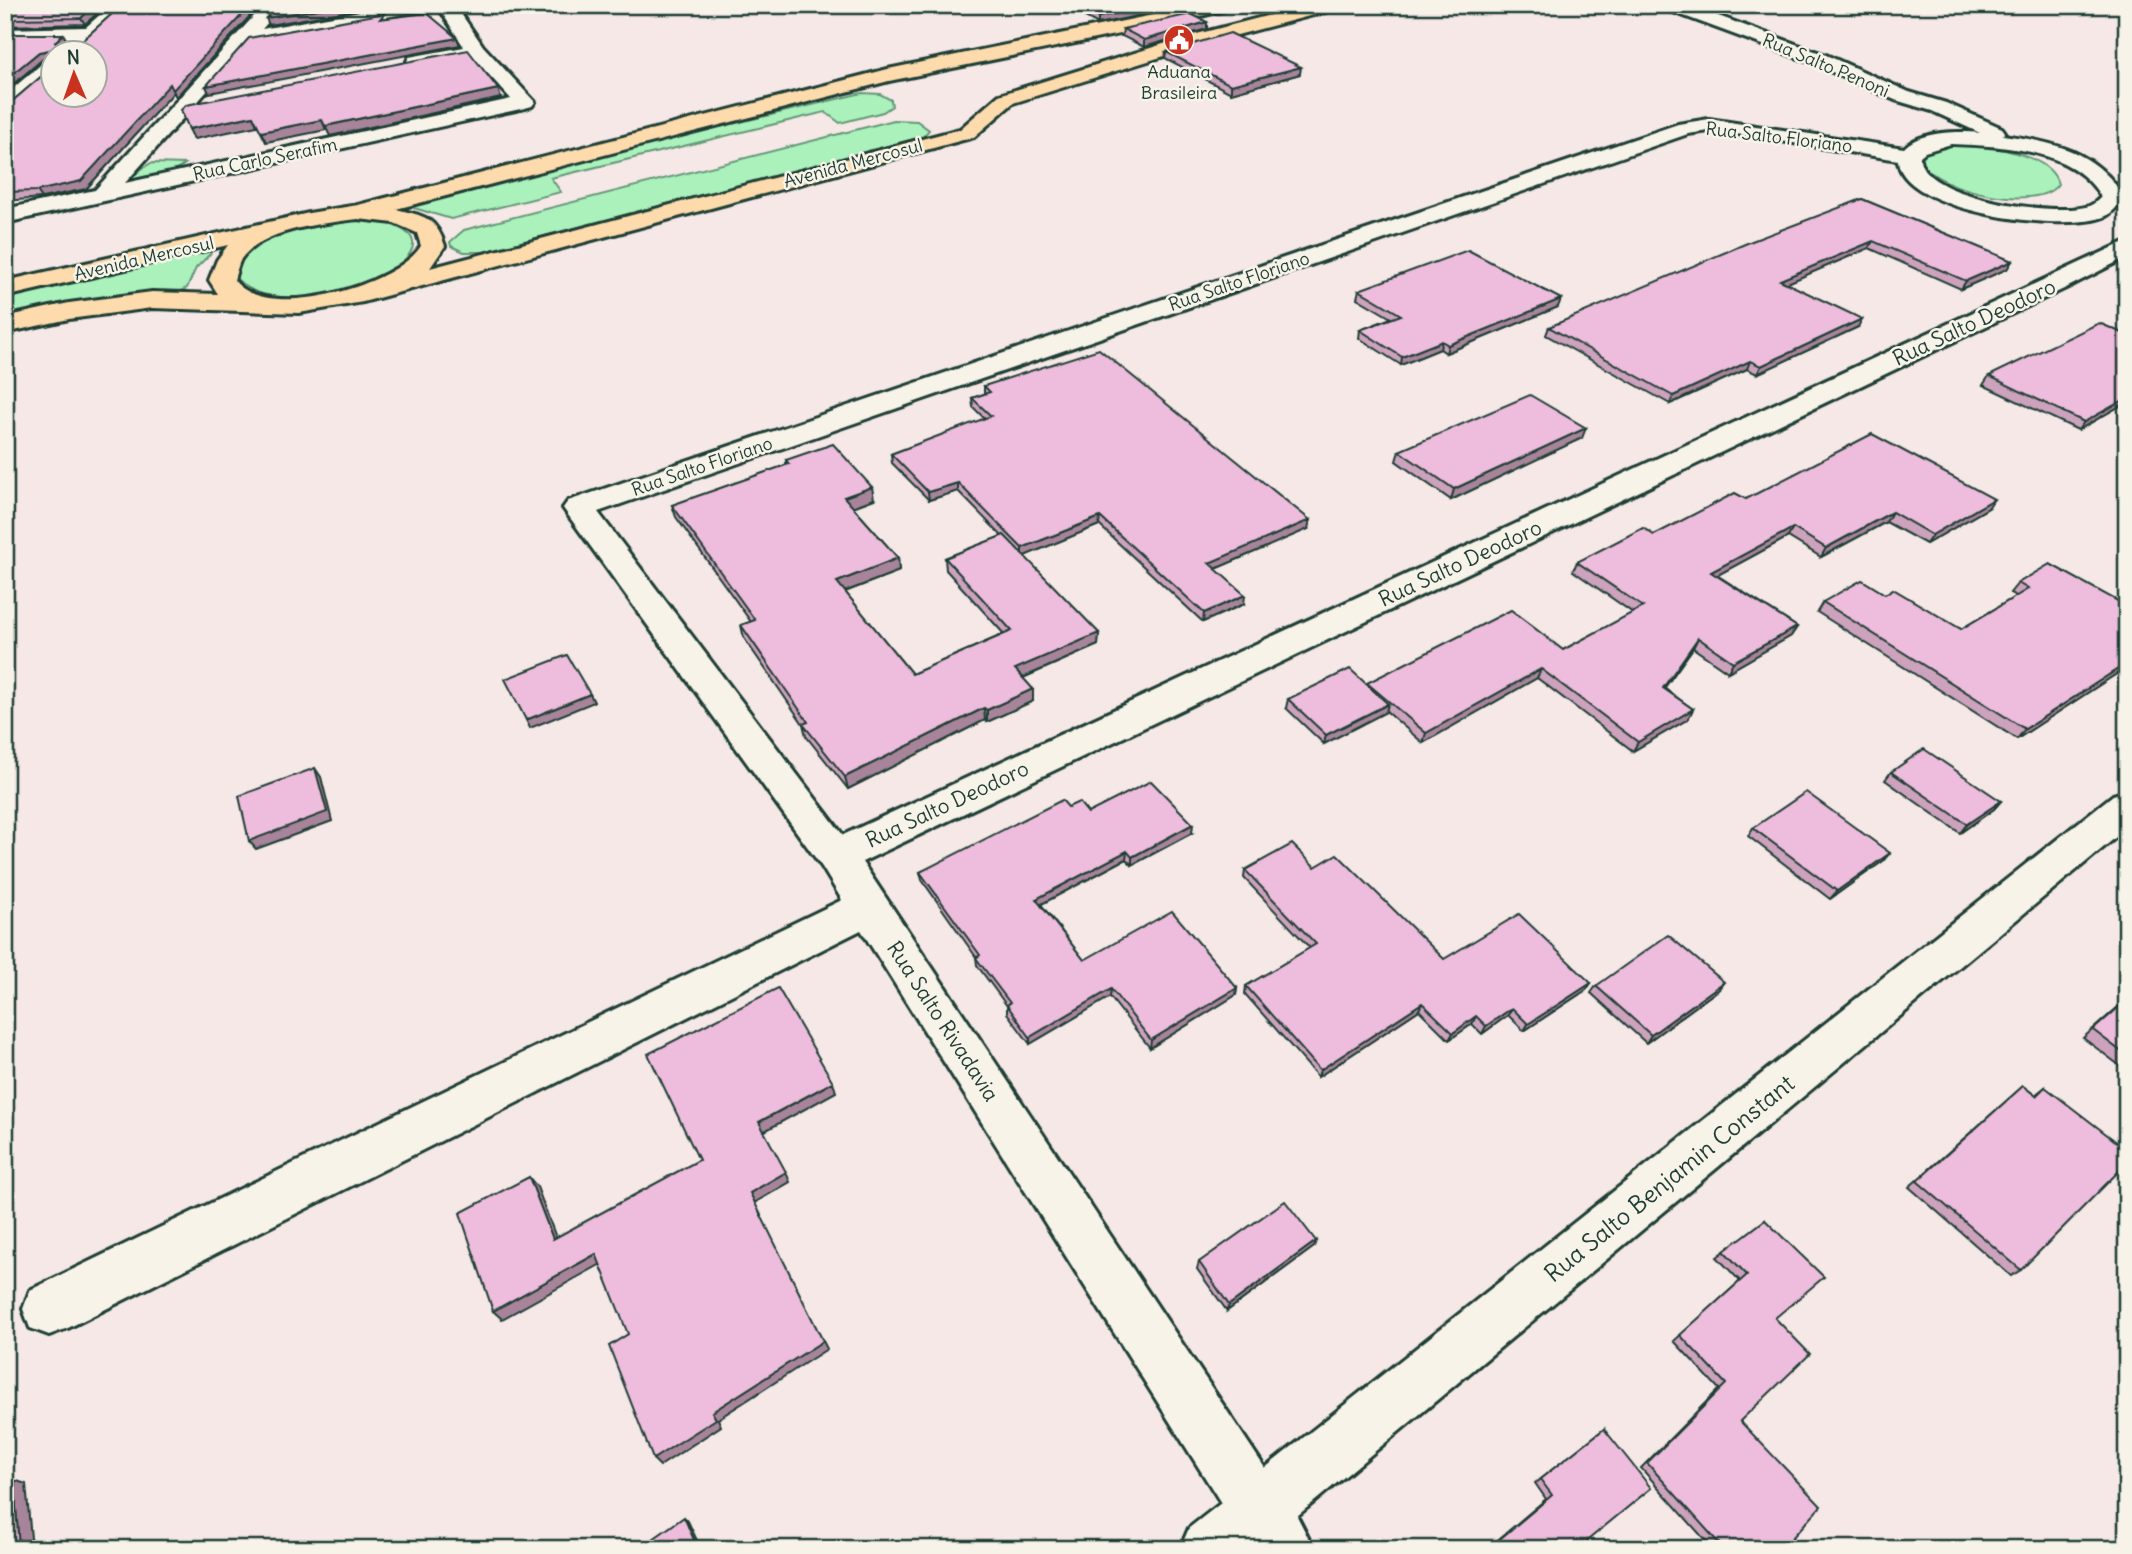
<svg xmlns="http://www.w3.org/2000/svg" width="2132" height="1554" font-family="Delius,sans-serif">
<rect width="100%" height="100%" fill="#f5e8e6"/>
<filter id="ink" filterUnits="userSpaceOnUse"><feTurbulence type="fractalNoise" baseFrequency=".0143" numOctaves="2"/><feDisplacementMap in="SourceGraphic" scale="14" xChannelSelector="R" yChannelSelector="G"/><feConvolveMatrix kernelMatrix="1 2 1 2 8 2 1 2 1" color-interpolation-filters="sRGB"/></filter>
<g filter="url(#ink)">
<g fill="#abf1bc" stroke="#659778" stroke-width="2">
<polygon points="862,93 880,94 891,100 892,106 883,112 840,123 825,112 551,178 561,192 451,219 407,206 415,200"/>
<polygon points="894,120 917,121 929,130 923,137 484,252 464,252 451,246 450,242 464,230"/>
<path d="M 1950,145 C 1978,144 2050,151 2058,184 C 2039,213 1936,190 1921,162 L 1924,152 Z"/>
<path d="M 151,163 L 185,164 C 167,179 149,180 126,179 Z"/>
<path d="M 351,219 C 376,219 442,229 399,265 C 366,292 269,315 237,279 L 237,264 C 264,228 311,226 351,219 Z"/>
<polygon points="211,249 211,253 196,268 187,288 178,292 102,297 5,318 5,296"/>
</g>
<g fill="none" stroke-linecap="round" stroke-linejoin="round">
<g stroke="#1f3d34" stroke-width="6">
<g id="street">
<polygon points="111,5 131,5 78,52 64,52 62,49 73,38 5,39 5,29 86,27"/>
<polygon points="264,5 283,5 262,29 393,5 433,5 424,10 251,42 125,183 511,99 472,56 416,67 409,65 407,61 409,57 464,47 437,5 455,5 483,46 535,102 532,106 525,108 5,223 5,209 95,190"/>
<path d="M 1662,5 L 1688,5 L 1826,55 L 1909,92 L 1946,103 L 2002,128 L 2005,132 L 2003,135 C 2054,142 2096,151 2124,197 C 2119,204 2114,212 2106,216 C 2067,234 1901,212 1898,160 L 1744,135 L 1709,131 L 1688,134 L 598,512 L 843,835 L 2127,241 L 2127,257 L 2068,287 L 862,862 L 1265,1468 L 2113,795 L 2127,791 L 2127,828 L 1297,1516 L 1314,1549 L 1180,1549 L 1189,1528 L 1221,1503 L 861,930 L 68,1328 L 49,1335 L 30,1328 L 23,1309 L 30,1290 L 842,900 L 822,867 L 568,515 L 563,508 L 568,501 L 1678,124 L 1709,119 L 1904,148 C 1921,131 1957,131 1980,133 L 1932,111 L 1895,100 L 1812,63 L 1665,9 ZM 1951,144 C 2002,146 2073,148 2101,197 C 2098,200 2094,204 2089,206 C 2058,217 1917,198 1920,156 L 1925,152 Z"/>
<polygon points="52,59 52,74 12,109 5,111 5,95 45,61"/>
</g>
</g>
<g stroke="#1f3d34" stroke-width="6">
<path id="highway" d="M 1202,5 L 1233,5 L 1230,9 L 1159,26 L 889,81 L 396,209 C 424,216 436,217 445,246 L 430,268 L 960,129 L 999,95 L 1189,36 L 1309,5 L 1339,5 L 1336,9 L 1203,44 L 1013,103 L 974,137 L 363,302 L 299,313 L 152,308 L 69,319 L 5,333 L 5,317 L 69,303 L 152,292 L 218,294 L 209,280 L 217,260 L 228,245 L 5,297 L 5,281 L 309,213 L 358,205 L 888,69 ZM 358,219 L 394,223 L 417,233 L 421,246 C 396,286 266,323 234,280 C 236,273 238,265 241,259 C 262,229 325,223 358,219 Z"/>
</g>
<use href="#street" fill="#f7f3e8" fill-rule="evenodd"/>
<use href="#highway" fill="#fedbac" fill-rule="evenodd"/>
</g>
<g fill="#cda2bd" stroke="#1f3d34" stroke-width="2">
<polygon points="5,5 107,5 85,24 5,26"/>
<polygon points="122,5 260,5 176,97 174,92 86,189 42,198 5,201 5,104 9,104 50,69 50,58 43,59 5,91 5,34 63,34 67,41 61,47 74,48"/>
<polygon points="1063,5 1167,5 1167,10 1098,24"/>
<polygon points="1123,29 1207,29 1144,47 1122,36"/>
<polygon points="1166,52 1300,74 1231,93 1165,58"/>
<polygon points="1862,199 2012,261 2007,269 1961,289 1869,248 1787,283 1858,327 1757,374 1747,369 1670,404 1546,335 1549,327"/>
<polygon points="1359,290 1558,307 1446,353 1440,349 1401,365 1359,338 1360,330 1391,318 1357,298"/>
<polygon points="1989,376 2127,402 2078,430 1983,385"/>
<polygon points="984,386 1308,529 1215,569 1244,604 1203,622 1099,525 1024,556 1099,633 1098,645 1023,678 1033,701 987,722 985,720 848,789 806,736 803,724 744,638 741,625 751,622 676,517 672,505 786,465 786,460 874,499 853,507 898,558 899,571 845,592 912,674 1004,634 946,570 945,558 1002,536 958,491 929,500 892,463 891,454 985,419 973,407 972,398 984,394"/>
<polygon points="1582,438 1451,500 1396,461 1399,451"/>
<polygon points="1746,499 1988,508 1926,544 1886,522 1821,557 1788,537 1717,575 1797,627 1791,636 1728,672 1693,648 1664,688 1693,709 1688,719 1633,751 1537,678 1423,743 1386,711 1324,744 1286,708 1288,699 1563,650 1633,613 1573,571 1577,562 1654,535"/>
<polygon points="2018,583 2127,606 2127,667 2017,739 1817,612 1823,602 1885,594 1961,629 2016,596 2010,593"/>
<polygon points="1891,772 2001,801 1994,809 1960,833 1885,780"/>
<polygon points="1068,807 1088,813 1192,833 1132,865 1126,859 1041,904 1084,960 1237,988 1236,995 1150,1048 1110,997 1030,1044 1007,1013 1007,1006 977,965 976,957 922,880 920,872"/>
<polygon points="1753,828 1883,861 1830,899 1748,836"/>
<polygon points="1315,867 1444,959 1591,983 1586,990 1524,1031 1508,1015 1482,1034 1472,1024 1449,1040 1419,1010 1318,1077 1245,994 1246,986 1310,948 1244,878 1245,870"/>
<polygon points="1596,986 1718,990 1646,1043 1591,993"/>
<polygon points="2127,999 2127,1071 2083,1038"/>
<polygon points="2023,1086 2035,1095 2045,1087 2021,1270 2011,1276 1909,1187"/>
<polygon points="1765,1220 1775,1318 1740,1421 1782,1549 1713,1549 1641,1468 1719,1389 1674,1341 1740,1281 1717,1257"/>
<polygon points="1314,1247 1227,1311 1197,1269 1199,1262"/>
<polygon points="1604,1429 1577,1549 1487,1549 1546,1499 1535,1483"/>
</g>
<g fill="#a7849a" stroke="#1f3d34" stroke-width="2">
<polygon points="95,5 107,5 85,24 81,18"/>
<polygon points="251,5 260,5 176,97 174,92 86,189 42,198 37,191 170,84"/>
<polygon points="341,5 383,5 269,25 266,18"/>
<polygon points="1156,5 1167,5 1167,10 1098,24 1098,17"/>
<polygon points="1207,22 1207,29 1144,47 1144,40"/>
<polygon points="63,34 67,41 59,49 55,42"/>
<polygon points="457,38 460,45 209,93 206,86"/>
<polygon points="50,50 52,57 43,59 5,91 5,80 39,52"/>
<polygon points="1301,67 1300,74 1231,93 1231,85"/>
<polygon points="498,89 501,98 330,136 325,126"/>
<polygon points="253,116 257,126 194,139 189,129"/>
<polygon points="322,120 326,130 266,142 261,132"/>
<polygon points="1873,241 1869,248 1776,288 1780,280"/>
<polygon points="2012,261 2007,269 1961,289 1966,281"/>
<polygon points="1561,299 1558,307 1446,353 1448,345"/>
<polygon points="1862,319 1858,327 1757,374 1761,366"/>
<polygon points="1442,341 1440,349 1401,365 1402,357"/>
<polygon points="1750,361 1747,369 1670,404 1673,396"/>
<polygon points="2127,398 2127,402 2078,430 2084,422"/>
<polygon points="1586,428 1582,438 1451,500 1454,489"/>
<polygon points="958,483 958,491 929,500 928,492"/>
<polygon points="872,487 874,499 846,509 844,497"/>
<polygon points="1994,499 1988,508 1926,544 1932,535"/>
<polygon points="1892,512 1886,522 1821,557 1826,548"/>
<polygon points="1100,517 1099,525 1022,557 1022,548"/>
<polygon points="1310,520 1308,529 1208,572 1209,563"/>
<polygon points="1793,528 1788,537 1707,581 1711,572"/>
<polygon points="898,558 899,571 839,594 837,582"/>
<polygon points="1245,595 1244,604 1203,622 1204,613"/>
<polygon points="1797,627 1791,636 1728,672 1733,662"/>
<polygon points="1099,633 1098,645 1015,681 1015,669"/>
<polygon points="1698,638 1693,648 1658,697 1663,688"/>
<polygon points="2127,663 2127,667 2017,739 2025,729"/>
<polygon points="1541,669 1537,678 1423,743 1426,733"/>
<polygon points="1033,689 1033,701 987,722 987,710"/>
<polygon points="590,694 594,702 530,728 526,720"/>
<polygon points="1388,704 1386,712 1324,744 1326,735"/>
<polygon points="984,708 985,720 848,789 845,777"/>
<polygon points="1693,709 1688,719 1633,751 1638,742"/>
<polygon points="315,768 321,777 332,821 256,849 249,841"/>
<polygon points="2001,801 1994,809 1960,833 1967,824"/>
<polygon points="1193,824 1192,833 1132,865 1132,857"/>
<polygon points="1127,851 1126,859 1036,907 1036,899"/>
<polygon points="1890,853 1883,861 1830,899 1837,891"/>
<polygon points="1724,982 1718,990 1646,1043 1651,1035"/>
<polygon points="1591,983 1586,990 1524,1031 1528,1024"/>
<polygon points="1237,988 1236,995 1150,1048 1151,1040"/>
<polygon points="1111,989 1110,997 1030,1044 1030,1037"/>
<polygon points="1422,1003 1419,1010 1318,1077 1320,1070"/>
<polygon points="1512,1008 1508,1015 1482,1034 1486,1026"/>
<polygon points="1476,1016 1472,1024 1449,1040 1453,1033"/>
<polygon points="833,1082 836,1092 763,1132 759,1122"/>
<polygon points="786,1172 790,1182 754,1203 750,1193"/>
<polygon points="529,1177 537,1187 560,1248 553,1239"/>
<polygon points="1316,1241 1314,1247 1227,1311 1229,1305"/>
<polygon points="596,1254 603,1263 502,1319 493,1311"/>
<polygon points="823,1341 827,1349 718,1419 721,1426 660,1466 653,1459 712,1412"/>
<polygon points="14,1480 26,1484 32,1549 19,1549"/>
<polygon points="684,1517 688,1521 701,1549 698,1549"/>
</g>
<g fill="#eebcdc" stroke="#1f3d34" stroke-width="2" fill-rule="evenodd">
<polygon points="5,5 95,5 81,18 5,19"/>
<path d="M 122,5 L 251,5 L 173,90 L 170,84 L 81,181 L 37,191 L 5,192 L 5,104 L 9,104 L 50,69 L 50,50 L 39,52 L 5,80 L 5,34 L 63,34 L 55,42 L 58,46 L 74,48 ZM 52,52 L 94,52 L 94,94 L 52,94 Z"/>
<polygon points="277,5 341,5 266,18"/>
<polygon points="1076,5 1156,5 1098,17"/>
<polygon points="385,13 380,19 427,13 457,38 206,86 249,38"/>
<polygon points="1191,14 1207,22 1144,40 1123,29"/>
<polygon points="1230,33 1301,67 1231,85 1166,52"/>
<polygon points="468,50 498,89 325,126 322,120 261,132 253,116 189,129 181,110 186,105"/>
<polygon points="1862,199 2012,261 1966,281 1873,241 1780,280 1862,319 1761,366 1750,361 1673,396 1549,327 1752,241"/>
<polygon points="1468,250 1561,299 1448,345 1442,341 1402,357 1360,330 1401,315 1359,290"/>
<polygon points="2099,323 2127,335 2127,398 2084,422 1989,376"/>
<polygon points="1099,349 1310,520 1209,563 1245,595 1204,613 1100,517 1022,548 958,483 928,492 891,454 991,416 972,398 990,392 984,386"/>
<polygon points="1530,395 1586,428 1454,489 1399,451"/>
<polygon points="1872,434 1994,499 1932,535 1892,512 1826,548 1793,528 1711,572 1797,627 1733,662 1698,638 1663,688 1693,709 1638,742 1541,669 1426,733 1367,683 1511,610 1563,650 1643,607 1577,562 1643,528 1654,535 1735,493 1746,499"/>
<polygon points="833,444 872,487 844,497 898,558 837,582 912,674 1012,631 945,558 1004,535 1099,633 1015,669 1033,689 987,710 984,708 845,777 803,724 808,722 741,625 755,620 672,505 789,464 786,460"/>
<polygon points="2050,564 2127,606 2127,663 2025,729 1823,602 1862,580 1885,594 1893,589 1961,629 2028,589 2018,583"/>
<polygon points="567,655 590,694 526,720 505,679"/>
<polygon points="1350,669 1388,704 1326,735 1288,699"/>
<polygon points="1924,749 2001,801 1967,824 1891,772"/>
<polygon points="315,768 327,812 249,841 239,796"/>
<polygon points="1151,781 1193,824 1132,857 1127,851 1036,899 1084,960 1172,911 1237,988 1151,1040 1111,989 1030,1037 1007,1005 1010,1003 976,958 980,955 920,872 1062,800 1068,807 1079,802 1088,813"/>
<polygon points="1806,792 1890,853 1837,891 1753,828"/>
<polygon points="1292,844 1315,867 1337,854 1444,959 1519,914 1591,983 1528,1024 1512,1008 1486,1026 1476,1016 1453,1033 1422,1003 1320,1070 1246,986 1316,944 1245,870"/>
<polygon points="1668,935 1724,982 1651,1035 1596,986"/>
<polygon points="778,988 833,1082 759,1122 786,1172 750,1193 823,1341 712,1412 716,1419 653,1459 609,1346 628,1334 596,1254 493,1311 460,1213 529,1177 553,1239 699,1160 648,1054"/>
<polygon points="2127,1000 2127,1056 2093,1030"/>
<polygon points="2023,1086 2036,1096 2045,1087 2127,1150 2127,1163 2021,1270 1917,1181"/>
<polygon points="1285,1201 1316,1241 1229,1305 1199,1262"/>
<polygon points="1765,1220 1824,1277 1775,1318 1810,1354 1740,1421 1821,1506 1782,1549 1724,1549 1647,1463 1726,1384 1680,1335 1747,1275 1724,1251"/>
<polygon points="1604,1429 1651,1488 1577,1549 1488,1549 1552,1495 1540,1479"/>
<polygon points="14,1480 19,1549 5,1549 5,1484"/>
<polygon points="684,1517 698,1549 639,1549"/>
</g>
</g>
<defs>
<g id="civic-disc" transform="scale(1.575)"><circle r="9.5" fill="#c8321e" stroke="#f7f3e8"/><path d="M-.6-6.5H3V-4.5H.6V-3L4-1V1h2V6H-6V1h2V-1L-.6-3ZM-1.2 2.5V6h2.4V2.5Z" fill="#fff"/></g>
</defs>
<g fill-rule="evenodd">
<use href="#civic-disc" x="1179" y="40"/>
</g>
<g text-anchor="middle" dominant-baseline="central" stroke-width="5" stroke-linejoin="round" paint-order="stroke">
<g font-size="18" fill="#1f3d34" stroke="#f7f3e8">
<text transform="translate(1826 65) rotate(23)">Rua Salto Penoni</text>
<text transform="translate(1779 137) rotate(7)">Rua Salto Floriano</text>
<text transform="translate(265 159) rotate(-12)">Rua Carlo Serafim</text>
<text transform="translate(853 163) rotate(-15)">Avenida Mercosul</text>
<text transform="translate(144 258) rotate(-13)">Avenida Mercosul</text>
<text transform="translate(1239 281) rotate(-19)">Rua Salto Floriano</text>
<text transform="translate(702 466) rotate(-19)">Rua Salto Floriano</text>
</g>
<g font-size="18" fill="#1f3d34" stroke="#f7f3e8">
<text x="1179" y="71">Aduana<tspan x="1179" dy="21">Brasileira</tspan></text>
</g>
<g font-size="21" fill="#1f3d34" stroke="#f7f3e8">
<text transform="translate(1974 322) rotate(-25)">Rua Salto Deodoro</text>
<text transform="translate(1460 563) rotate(-25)">Rua Salto Deodoro</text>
<text transform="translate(947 804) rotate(-25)">Rua Salto Deodoro</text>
<text transform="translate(943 1021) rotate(57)">Rua Salto Rivadavia</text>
</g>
<g font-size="24" fill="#1f3d34" stroke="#f7f3e8">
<text transform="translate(1669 1178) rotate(-39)">Rua Salto Benjamin Constant</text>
</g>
</g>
<rect width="2132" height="1554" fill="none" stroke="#f7f3e8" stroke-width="28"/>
<rect x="14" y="14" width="2104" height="1526" fill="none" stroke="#1f3d34" stroke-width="2.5" filter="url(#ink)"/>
<g transform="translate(74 74) rotate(358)"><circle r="33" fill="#f7f3e8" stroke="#a1aaa0" stroke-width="2"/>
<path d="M0-5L12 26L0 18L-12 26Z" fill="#c8321e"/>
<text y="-10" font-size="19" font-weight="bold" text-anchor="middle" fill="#1f3d34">N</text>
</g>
</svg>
